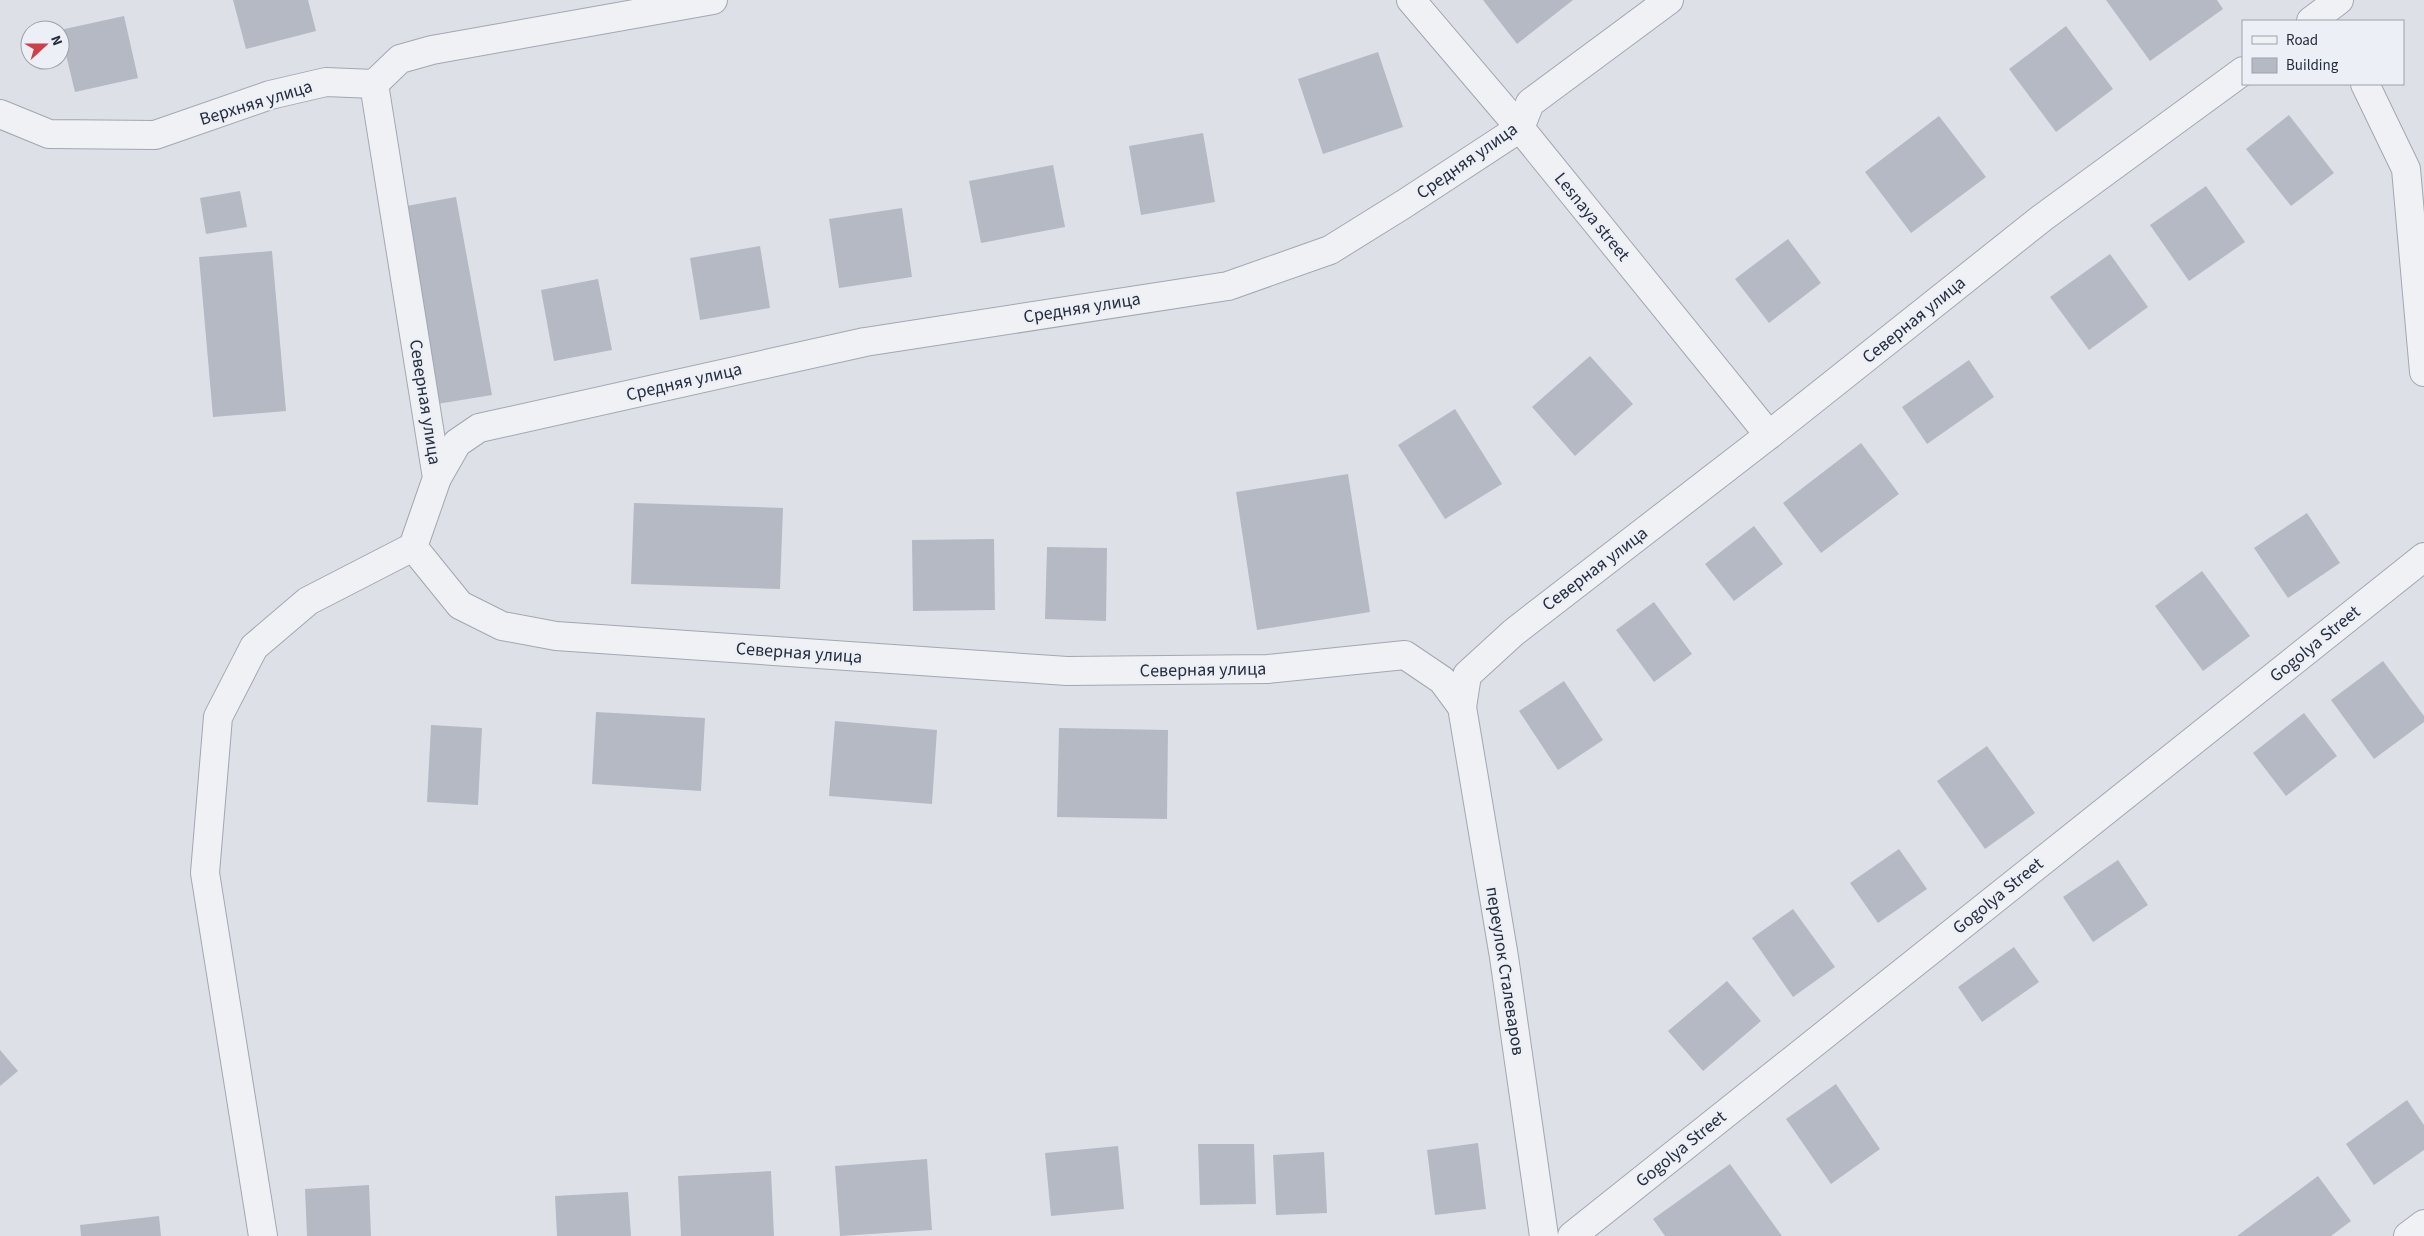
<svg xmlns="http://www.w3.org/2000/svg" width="2424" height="1236" font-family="'Source Sans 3',sans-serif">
<rect width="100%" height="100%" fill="#dde0e7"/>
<g fill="#b4b9c4">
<polygon points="233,0 308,0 316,31 246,49"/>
<polygon points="1483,0 1573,0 1517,44"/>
<polygon points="2106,0 2217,0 2223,9 2150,61"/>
<polygon points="124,16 138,78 75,92 60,30"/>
<polygon points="2066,26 2113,89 2056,132 2009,69"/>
<polygon points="1378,52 1403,127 1323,154 1298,79"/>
<polygon points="2289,115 2334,173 2291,206 2246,149"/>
<polygon points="1939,116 1986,177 1911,233 1865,172"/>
<polygon points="1203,133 1215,202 1141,215 1129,146"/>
<polygon points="1053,165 1065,227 981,243 969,181"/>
<polygon points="2206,186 2245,242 2189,281 2150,225"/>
<polygon points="240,191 247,227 206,234 200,198"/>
<polygon points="456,197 492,395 437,404 401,207"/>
<polygon points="902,208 912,277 839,288 829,219"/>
<polygon points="1788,239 1821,283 1769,323 1735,279"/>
<polygon points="760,246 770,308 700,320 690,258"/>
<polygon points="272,251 286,411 213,417 199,257"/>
<polygon points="2110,254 2148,307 2089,350 2050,297"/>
<polygon points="598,279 612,350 554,361 541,290"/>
<polygon points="1590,356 1633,404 1575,456 1532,407"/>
<polygon points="1969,360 1994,397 1927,444 1902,407"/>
<polygon points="1455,409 1502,484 1445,519 1398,445"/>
<polygon points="1861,443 1899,494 1821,553 1783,503"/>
<polygon points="1348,474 1370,612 1257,630 1236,492"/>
<polygon points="634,503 783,508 780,589 631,584"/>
<polygon points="2307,513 2340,563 2288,598 2254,548"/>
<polygon points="1754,526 1783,564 1734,601 1705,564"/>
<polygon points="994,539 995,610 913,611 912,540"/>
<polygon points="1047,547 1107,548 1106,621 1045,619"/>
<polygon points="2202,571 2250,636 2203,671 2155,606"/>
<polygon points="1654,602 1692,654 1654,682 1616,630"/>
<polygon points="2383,661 2424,716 2424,722 2374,759 2331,700"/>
<polygon points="1564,681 1603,740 1558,770 1519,711"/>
<polygon points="596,712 705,718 701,791 592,784"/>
<polygon points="2304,713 2337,756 2286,796 2253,753"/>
<polygon points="835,721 937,730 932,804 829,796"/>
<polygon points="431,725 482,728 478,805 427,802"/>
<polygon points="1059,728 1168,730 1167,819 1057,817"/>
<polygon points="1987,746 2035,813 1985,849 1937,781"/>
<polygon points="1899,849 1927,889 1878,923 1850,883"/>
<polygon points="2118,860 2148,905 2093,942 2063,897"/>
<polygon points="1793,909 1835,967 1793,997 1752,938"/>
<polygon points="2014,947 2039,982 1982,1022 1958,987"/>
<polygon points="1727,981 1761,1021 1703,1071 1668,1031"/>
<polygon points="0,1050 18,1071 0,1086"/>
<polygon points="1836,1084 1880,1149 1831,1184 1786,1119"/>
<polygon points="2407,1100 2424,1125 2424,1150 2374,1185 2346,1144"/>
<polygon points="1478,1143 1486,1209 1435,1215 1427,1150"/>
<polygon points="1198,1144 1254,1144 1256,1204 1200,1205"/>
<polygon points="1118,1146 1124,1209 1051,1216 1045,1153"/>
<polygon points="1324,1152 1327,1213 1276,1215 1273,1155"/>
<polygon points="927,1159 932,1230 840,1236 835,1166"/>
<polygon points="1730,1164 1782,1236 1665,1236 1653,1219"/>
<polygon points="771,1171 774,1236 681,1236 678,1176"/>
<polygon points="2318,1176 2351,1221 2331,1236 2237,1236"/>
<polygon points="369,1185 371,1236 307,1236 305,1189"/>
<polygon points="628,1192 631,1236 557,1236 555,1196"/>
<polygon points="159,1216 161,1236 81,1236 80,1225"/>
</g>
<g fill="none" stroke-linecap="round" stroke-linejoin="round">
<g stroke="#a2a7b1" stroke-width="30">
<g id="minor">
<polyline points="1411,0 1520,128 1769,435"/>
<polyline points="2311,21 2339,0"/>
<polyline points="374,84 437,478 413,547 460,605 502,626 556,636 1067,671 1268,669 1405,655 1442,680 1462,707 1467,675 1514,632 1769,435 2042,218 2243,71"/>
<polyline points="2365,84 2406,169 2424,372"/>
<polyline points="0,114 49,134 155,135 270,95 326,82 374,84 400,59 432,50 713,0"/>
<polyline points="437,478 457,443 479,428 865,342 1228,286 1330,250 1404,204 1520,128 1530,103 1669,0"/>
<polyline points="1462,707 1504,957 1544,1236"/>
<polyline points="263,1236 205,873 218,717 254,647 308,601 413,547"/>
<polyline points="1572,1236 2424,557"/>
<polyline points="2408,1236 2424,1224"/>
</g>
</g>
<use href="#minor" stroke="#f0f1f5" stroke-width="28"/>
</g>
<g text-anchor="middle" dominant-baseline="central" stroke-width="4.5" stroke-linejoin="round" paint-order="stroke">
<g font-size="18" fill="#262d3e" stroke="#eceff5">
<text transform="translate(256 103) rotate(-17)">Верхняя улица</text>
<text transform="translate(1467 161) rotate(-35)">Средняя улица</text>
<text transform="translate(1592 217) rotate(51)">Lesnaya street</text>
<text transform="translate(1082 308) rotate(-9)">Средняя улица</text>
<text transform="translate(1914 320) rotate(-39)">Северная улица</text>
<text transform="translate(684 382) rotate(-13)">Средняя улица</text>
<text transform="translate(425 402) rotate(81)">Северная улица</text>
<text transform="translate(1595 569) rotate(-37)">Северная улица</text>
<text transform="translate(2315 644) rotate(-39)">Gogolya Street</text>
<text transform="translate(799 653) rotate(4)">Северная улица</text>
<text transform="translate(1203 670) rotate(-1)">Северная улица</text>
<text transform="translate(1998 896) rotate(-39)">Gogolya Street</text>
<text transform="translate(1505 971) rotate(81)">переулок Сталеваров</text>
<text transform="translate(1681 1149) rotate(-39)">Gogolya Street</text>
</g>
</g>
<rect x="2242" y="20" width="162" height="65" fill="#eceff5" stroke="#9da1ac"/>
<rect x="2252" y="36" width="25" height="8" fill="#f0f1f5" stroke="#9da1ac"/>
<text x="2286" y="45" font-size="15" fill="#262d3e">Road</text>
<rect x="2252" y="58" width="25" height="15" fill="#b4b9c4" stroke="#9da1ac"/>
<text x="2286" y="70" font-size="15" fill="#262d3e">Building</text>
<g transform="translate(45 45) rotate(69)"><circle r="24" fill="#eceff5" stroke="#9da1ac"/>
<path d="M0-4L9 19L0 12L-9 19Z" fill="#cf3f48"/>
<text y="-8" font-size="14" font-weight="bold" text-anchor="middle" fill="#262d3e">N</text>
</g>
</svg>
